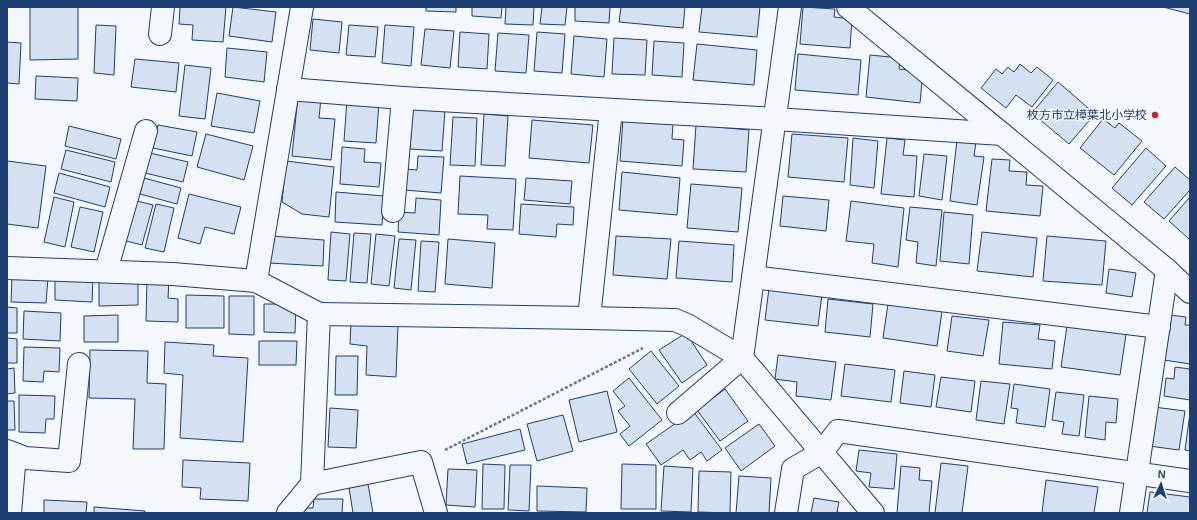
<svg xmlns="http://www.w3.org/2000/svg" width="1197" height="520" font-family="Helvetica,'Noto Sans JP',sans-serif">
<rect width="100%" height="100%" fill="#f4f7fb"/>
<g fill="#d5e0f0" stroke="#1d3f73">
<polygon points="30,7 78,7 78,59 30,60"/>
<polygon points="180,7 226,7 223,42 192,40 193,25 179,24"/>
<polygon points="233,7 276,12 272,42 229,36"/>
<polygon points="426,7 456,7 456,12 426,11"/>
<polygon points="472,7 502,7 501,18 472,16"/>
<polygon points="506,7 534,7 533,25 505,24"/>
<polygon points="542,7 567,7 565,25 540,24"/>
<polygon points="575,7 610,7 609,23 575,21"/>
<polygon points="621,7 685,7 683,28 619,22"/>
<polygon points="702,7 760,7 757,37 699,32"/>
<polygon points="803,7 835,9 834,17 852,19 850,48 800,44"/>
<polygon points="1163,7 1190,7 1190,14"/>
<polygon points="313,19 342,22 339,53 310,50"/>
<polygon points="96,25 116,26 114,75 94,73"/>
<polygon points="349,25 378,27 375,57 346,55"/>
<polygon points="385,25 414,27 411,66 382,63"/>
<polygon points="425,29 454,31 450,68 421,65"/>
<polygon points="460,32 489,34 487,69 458,67"/>
<polygon points="537,32 565,34 562,73 534,71"/>
<polygon points="498,33 529,35 526,73 495,71"/>
<polygon points="574,36 607,39 604,77 571,74"/>
<polygon points="614,38 647,40 645,75 612,74"/>
<polygon points="654,41 684,43 682,77 652,75"/>
<polygon points="7,42 21,43 19,84 7,83"/>
<polygon points="697,44 757,50 754,85 693,80"/>
<polygon points="227,48 267,52 264,82 225,77"/>
<polygon points="798,54 861,60 858,95 795,90"/>
<polygon points="870,55 900,58 899,69 923,71 920,103 866,97"/>
<polygon points="135,59 179,63 176,92 131,87"/>
<polygon points="1020,64 1031,73 1037,67 1053,80 1032,107 1016,95 1006,108 981,88 996,69 1002,74 1008,67 1014,72"/>
<polygon points="185,65 211,68 205,119 179,116"/>
<polygon points="36,76 78,78 77,101 35,99"/>
<polygon points="1058,82 1095,114 1069,144 1032,113"/>
<polygon points="217,93 260,101 254,133 211,126"/>
<polygon points="298,95 321,98 319,118 335,119 331,160 292,156"/>
<polygon points="347,100 379,102 376,143 344,141"/>
<polygon points="413,108 445,110 442,151 410,149"/>
<polygon points="484,114 508,116 505,166 481,165"/>
<polygon points="453,117 477,118 475,166 450,165"/>
<polygon points="623,119 673,123 672,139 684,140 682,166 620,161"/>
<polygon points="1103,119 1115,128 1119,123 1142,141 1114,175 1080,148"/>
<polygon points="532,120 593,125 589,163 529,158"/>
<polygon points="158,125 197,132 192,156 153,148"/>
<polygon points="696,125 749,130 746,172 693,169"/>
<polygon points="69,126 121,139 116,159 65,146"/>
<polygon points="206,134 253,146 244,180 197,167"/>
<polygon points="792,134 848,138 844,182 788,177"/>
<polygon points="853,138 878,141 874,188 850,185"/>
<polygon points="887,138 905,140 903,155 917,156 914,197 881,194"/>
<polygon points="957,140 976,142 974,156 984,157 977,205 950,201"/>
<polygon points="342,147 365,149 364,162 381,163 379,187 340,184"/>
<polygon points="1146,148 1166,166 1132,205 1112,188"/>
<polygon points="66,150 115,162 111,182 61,169"/>
<polygon points="150,153 188,162 183,182 145,173"/>
<polygon points="924,154 947,156 942,200 919,196"/>
<polygon points="418,156 444,157 441,193 404,190 405,169 417,170"/>
<polygon points="992,159 1010,160 1009,171 1027,172 1026,185 1043,186 1040,216 986,211"/>
<polygon points="7,161 46,166 38,228 7,224"/>
<polygon points="286,161 334,167 329,217 302,214 282,202"/>
<polygon points="1175,167 1190,180 1190,190 1164,219 1144,202"/>
<polygon points="622,172 680,178 677,215 619,210"/>
<polygon points="59,173 110,187 105,207 54,193"/>
<polygon points="460,176 516,179 513,230 487,229 488,215 458,214"/>
<polygon points="144,178 181,188 177,204 140,194"/>
<polygon points="526,178 572,181 570,204 524,200"/>
<polygon points="691,184 742,188 738,232 687,228"/>
<polygon points="336,192 384,196 382,225 335,222"/>
<polygon points="189,194 241,207 234,234 205,227 200,244 178,238"/>
<polygon points="783,196 829,200 826,231 780,226"/>
<polygon points="54,197 74,202 65,247 44,242"/>
<polygon points="1190,197 1190,238 1189,239 1169,221"/>
<polygon points="416,198 441,200 439,235 398,232 399,212 415,213"/>
<polygon points="133,200 153,205 142,245 122,240"/>
<polygon points="851,201 904,208 898,267 872,263 874,244 846,241"/>
<polygon points="156,204 174,208 164,252 145,248"/>
<polygon points="521,204 574,207 573,225 557,224 556,237 519,234"/>
<polygon points="80,207 103,212 94,252 71,247"/>
<polygon points="910,207 942,210 936,266 916,263 918,242 906,240"/>
<polygon points="944,212 973,215 969,264 940,261"/>
<polygon points="331,232 350,234 346,281 328,280"/>
<polygon points="982,232 1037,238 1033,277 977,271"/>
<polygon points="354,233 371,234 367,283 350,282"/>
<polygon points="376,234 395,236 389,286 371,284"/>
<polygon points="271,236 324,240 323,266 269,263"/>
<polygon points="616,236 671,239 667,279 613,275"/>
<polygon points="1047,236 1106,241 1102,285 1043,281"/>
<polygon points="399,239 416,240 411,290 394,288"/>
<polygon points="448,239 495,243 492,288 445,284"/>
<polygon points="421,241 439,242 435,292 418,291"/>
<polygon points="679,241 734,245 732,282 676,278"/>
<polygon points="1109,269 1136,273 1132,297 1106,293"/>
<polygon points="12,276 48,278 46,303 11,302"/>
<polygon points="55,276 93,277 92,302 55,300"/>
<polygon points="138,279 138,305 99,306 99,280"/>
<polygon points="147,279 169,280 168,298 178,299 178,322 146,321"/>
<polygon points="769,288 822,294 818,326 765,320"/>
<polygon points="186,295 224,296 224,328 186,328"/>
<polygon points="229,296 254,296 254,335 229,334"/>
<polygon points="828,299 873,304 870,337 825,332"/>
<polygon points="264,304 296,304 295,333 264,332"/>
<polygon points="888,304 942,311 937,346 883,338"/>
<polygon points="7,307 17,308 17,333 7,333"/>
<polygon points="24,311 61,313 60,341 23,339"/>
<polygon points="118,315 118,342 84,342 84,316"/>
<polygon points="1170,315 1186,317 1185,325 1190,325 1190,364 1164,360"/>
<polygon points="952,316 989,320 983,356 947,351"/>
<polygon points="1003,322 1040,325 1038,339 1055,341 1052,369 999,364"/>
<polygon points="351,323 398,325 396,377 366,375 367,346 350,344"/>
<polygon points="1067,326 1126,334 1120,375 1061,367"/>
<polygon points="686,333 707,365 682,383 659,350"/>
<polygon points="7,338 17,339 17,363 7,363"/>
<polygon points="259,341 297,341 296,365 259,365"/>
<polygon points="165,342 214,345 213,356 248,358 243,442 180,438 183,375 164,373"/>
<polygon points="24,347 60,348 59,372 44,371 43,382 23,381"/>
<polygon points="90,350 148,351 147,383 166,384 164,449 133,449 135,399 89,398"/>
<polygon points="651,351 679,386 657,404 629,369"/>
<polygon points="778,355 836,362 831,400 796,396 797,382 775,379"/>
<polygon points="336,356 358,356 357,395 335,395"/>
<polygon points="845,364 895,370 891,402 841,396"/>
<polygon points="1175,367 1190,369 1190,400 1164,396 1166,378 1174,379"/>
<polygon points="14,368 15,393 7,394 7,369"/>
<polygon points="904,371 935,375 931,407 900,403"/>
<polygon points="941,377 975,381 971,412 936,407"/>
<polygon points="629,378 662,420 629,446 620,434 630,426 618,411 625,406 613,391"/>
<polygon points="981,381 1010,384 1004,424 976,420"/>
<polygon points="1014,384 1050,389 1045,427 1016,423 1018,409 1011,408"/>
<polygon points="725,389 748,421 720,441 697,410"/>
<polygon points="607,391 617,432 579,442 569,400"/>
<polygon points="1056,392 1084,395 1079,436 1062,434 1064,422 1052,420"/>
<polygon points="19,395 55,396 54,419 46,419 45,433 19,432"/>
<polygon points="1089,396 1118,399 1116,423 1106,422 1105,440 1085,437"/>
<polygon points="7,401 14,401 15,430 7,430"/>
<polygon points="1154,407 1185,411 1179,450 1149,446"/>
<polygon points="330,408 358,410 356,448 328,447"/>
<polygon points="693,411 722,450 707,461 701,452 690,460 683,450 661,465 646,444"/>
<polygon points="1190,413 1190,451 1185,450"/>
<polygon points="563,415 573,451 537,461 527,424"/>
<polygon points="759,424 775,446 741,471 725,448"/>
<polygon points="520,429 525,450 467,464 462,444"/>
<polygon points="859,450 897,454 894,489 869,487 871,473 856,471"/>
<polygon points="183,460 250,463 248,501 200,499 201,488 182,487"/>
<polygon points="941,463 968,466 962,513 935,513"/>
<polygon points="483,464 505,465 504,509 482,509"/>
<polygon points="622,464 656,465 656,509 621,509"/>
<polygon points="510,465 531,465 529,511 508,510"/>
<polygon points="664,466 693,468 691,512 661,511"/>
<polygon points="901,466 920,468 919,480 932,481 929,513 897,513"/>
<polygon points="448,469 477,470 475,507 446,505"/>
<polygon points="699,471 731,472 730,513 698,512"/>
<polygon points="739,476 771,478 769,513 736,513"/>
<polygon points="1046,480 1098,487 1094,513 1042,513"/>
<polygon points="368,484 373,513 353,513 349,488"/>
<polygon points="537,486 587,488 586,512 537,511"/>
<polygon points="1150,492 1190,497 1190,513 1147,513"/>
<polygon points="814,498 839,502 837,512 843,513 811,513"/>
<polygon points="314,499 343,499 342,513 303,513 303,508 313,508"/>
<polygon points="44,500 87,502 86,513 44,513"/>
<polygon points="94,507 145,511 145,513 94,513"/>
</g>
<g fill="none" stroke-linecap="round" stroke-linejoin="round">
<g stroke="#1d3f73" stroke-width="24">
<g id="minor">
<polyline points="848,7 1167,270 1190,292"/>
<polyline points="160,34 163,7"/>
<polyline points="288,89 403,98 775,119 1002,134"/>
<polyline points="393,211 403,98"/>
<polyline points="7,268 173,274 256,281 319,314 312,484 288,513"/>
<polyline points="106,271 146,131"/>
<polyline points="753,277 1159,327"/>
<polyline points="256,281 302,7"/>
<polyline points="319,314 589,318 675,320 687,325 742,358 873,513"/>
<polyline points="589,318 611,110"/>
<polyline points="678,413 742,358 790,7"/>
<polyline points="7,451 25,458 69,461 79,364"/>
<polyline points="312,484 421,462 436,513"/>
<polyline points="10,513 15,454"/>
<polyline points="786,513 793,469 822,452 838,431 1190,481"/>
<polyline points="1131,513 1167,270"/>
</g>
</g>
<polyline stroke="#5e769c" stroke-width="2.5" stroke-dasharray="3 2" stroke-linecap="butt" points="445,450 643,348"/>
<use href="#minor" stroke="#f4f7fb" stroke-width="22"/>
</g>
<circle fill="#c62828" stroke="#f4f7fb" stroke-width="1.5" cx="1155" cy="115" r="4"/>
<g text-anchor="middle" dominant-baseline="central" stroke-width="3" stroke-linejoin="round" paint-order="stroke">
<g font-size="12" fill="#1d3f73" stroke="#f4f7fb" text-anchor="end">
<text x="1147" y="115">枚方市立樟葉北小学校</text>
</g>
</g>
<rect width="1197" height="520" fill="none" stroke="#1d3f73" stroke-width="16"/>
<g transform="translate(1161 484) rotate(4)" stroke="#f4f7fb" stroke-width="3" paint-order="stroke">
<path d="M0-3L7 15L0 10L-7 15Z" fill="#1d3f73"/>
<text y="-6" font-size="11" font-weight="bold" text-anchor="middle" fill="#1d3f73">N</text>
</g>
</svg>
